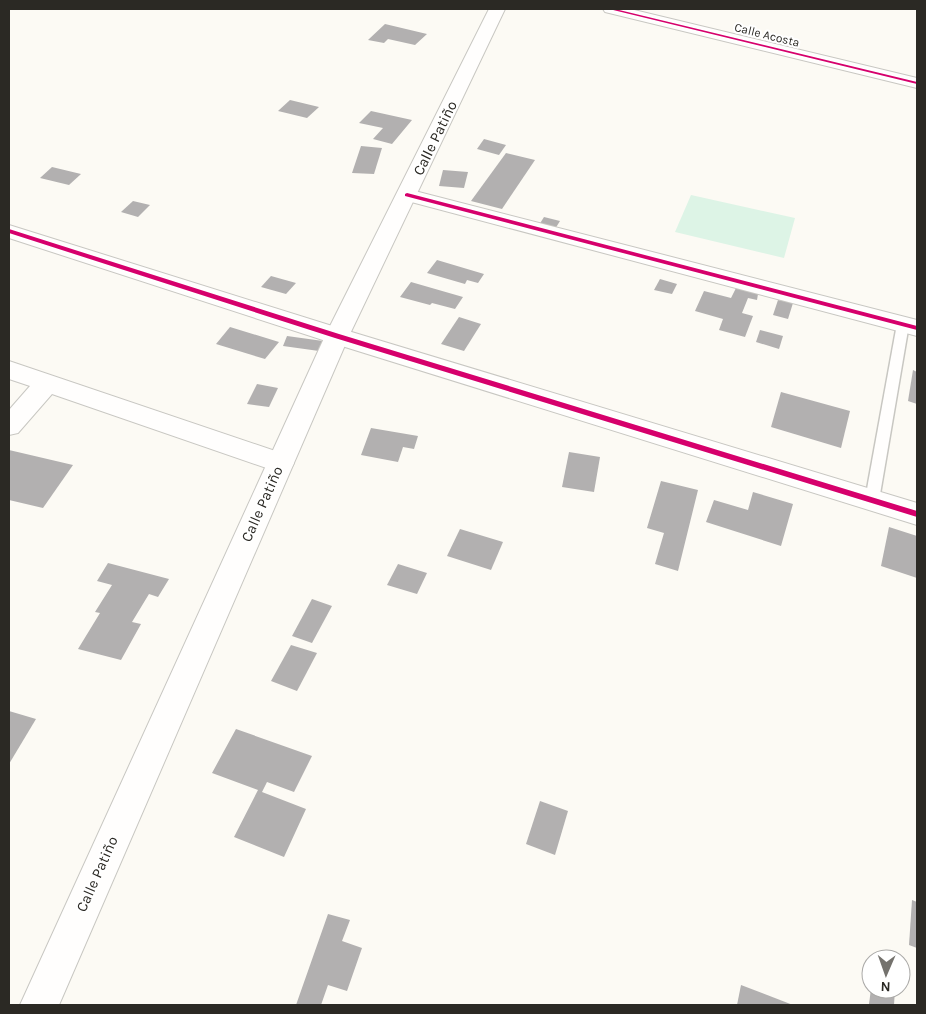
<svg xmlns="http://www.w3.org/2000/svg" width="926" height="1014" font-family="Karla,sans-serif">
<rect width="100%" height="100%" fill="#fcfaf4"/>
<polygon fill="#ddf4e6" points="691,195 795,218 784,258 675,232"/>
<g fill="#b2b0b0">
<polygon points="385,24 427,34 415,45 388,39 384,43 368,40"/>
<polygon points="290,100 319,107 307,118 278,111"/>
<polygon points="371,111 412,120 392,144 373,139 383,128 359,123"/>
<polygon points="484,139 506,145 499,155 477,149"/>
<polygon points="361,146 382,148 374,174 352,173"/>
<polygon points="506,153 535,160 502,209 471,201"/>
<polygon points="52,167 81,174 69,185 40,178"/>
<polygon points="443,170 468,172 464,188 439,186"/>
<polygon points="133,201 150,205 138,217 121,212"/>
<polygon points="544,217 560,221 555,229 539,225"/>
<polygon points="437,260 484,274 478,283 467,280 465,284 427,273"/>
<polygon points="271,276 296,283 286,294 261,287"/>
<polygon points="660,279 677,284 672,294 654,290"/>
<polygon points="411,282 463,297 455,309 432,303 430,305 400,297"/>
<polygon points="736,288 758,294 757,300 748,298 742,313 753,316 745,337 719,330 723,319 695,311 704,291 731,298"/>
<polygon points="778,300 793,303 788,319 773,315"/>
<polygon points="459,317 481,324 464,351 441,344"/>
<polygon points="230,327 279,342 265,359 216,344"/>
<polygon points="760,330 783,336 779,349 756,342"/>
<polygon points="287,336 323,341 319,351 283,346"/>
<polygon points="913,370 917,372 917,404 908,401"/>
<polygon points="257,384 278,388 269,407 247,404"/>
<polygon points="781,392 850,411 841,448 771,427"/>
<polygon points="371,428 418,436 414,449 403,447 398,462 361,455"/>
<polygon points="9,450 73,465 43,508 9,500"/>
<polygon points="569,452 600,457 594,492 562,487"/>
<polygon points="661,481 698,490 678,571 655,564 664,533 647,528"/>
<polygon points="753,492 793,504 781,546 706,522 714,500 748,510"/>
<polygon points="889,527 917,536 917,578 881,566"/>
<polygon points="460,529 503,542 491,570 447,556"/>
<polygon points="108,563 169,579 158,597 149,594 132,622 141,624 121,660 78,649 100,613 95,612 112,585 97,581"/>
<polygon points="398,564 427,573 417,594 387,585"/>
<polygon points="312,599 332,606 312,643 292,636"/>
<polygon points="291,645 317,653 297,691 271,681"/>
<polygon points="9,711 36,719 9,764"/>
<polygon points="236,729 312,756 294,792 267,782 262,792 306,809 284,857 234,837 258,790 212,773"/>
<polygon points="540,801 568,811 555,855 526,844"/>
<polygon points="912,900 917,902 917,948 909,945"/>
<polygon points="328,914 350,920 342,941 362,948 347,991 328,985 321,1005 296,1005"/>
<polygon points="741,985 793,1005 737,1005"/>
<polygon points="871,989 895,989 894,1005 869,1004"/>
</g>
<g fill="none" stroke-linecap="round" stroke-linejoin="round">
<g stroke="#c8c7c2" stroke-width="3">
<polygon id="lane" points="903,320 909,324 879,500 877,504 872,506 867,504 865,500 897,324"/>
</g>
<g stroke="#c8c7c2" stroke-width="2">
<g id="street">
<polygon points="603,9 630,9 917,78 917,88 605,12"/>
<polygon points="407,189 917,320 917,336 400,199 397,195 400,191"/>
<polygon points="9,225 345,330 917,503 917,525 329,342 9,238"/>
<polygon points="9,361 290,456 294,463 290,470 281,473 52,394 18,433 9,435 9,410 30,386 9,379"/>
</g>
</g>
<g stroke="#c8c7c2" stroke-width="2">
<polygon id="primary" points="489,9 505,9 349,336 59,1005 20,1005 325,336"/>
</g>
<use href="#lane" fill="#fffefd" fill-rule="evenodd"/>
<use href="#street" fill="#fffefd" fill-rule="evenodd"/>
<use href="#primary" fill="#fffefd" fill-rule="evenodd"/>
<g stroke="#fff" stroke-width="3">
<g id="cycleway">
<polygon points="609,9 615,9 917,82 917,84"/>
<polygon points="407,193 917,326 917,330 405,196 405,194"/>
<polygon points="9,229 339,334 917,511 917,517 335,338 9,233"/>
</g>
</g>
<use href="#cycleway" fill="#d6006c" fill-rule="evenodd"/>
</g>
<g text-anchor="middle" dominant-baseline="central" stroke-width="4" stroke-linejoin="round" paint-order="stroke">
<g font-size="12" fill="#2b2924" stroke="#fff">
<text transform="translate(767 35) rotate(14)">Calle Acosta</text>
</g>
<g font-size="15" fill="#2b2924" stroke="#fff">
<text transform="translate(435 138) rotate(-64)">Calle Patiño</text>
<text transform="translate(262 504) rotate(-66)">Calle Patiño</text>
<text transform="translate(97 874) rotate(-66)">Calle Patiño</text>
</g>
</g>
<rect width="926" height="1014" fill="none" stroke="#2b2924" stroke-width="20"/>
<g transform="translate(886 974) rotate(182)"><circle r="24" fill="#ffffff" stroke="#aaa9a7"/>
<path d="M0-4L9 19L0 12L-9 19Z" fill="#74726d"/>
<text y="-8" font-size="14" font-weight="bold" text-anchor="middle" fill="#2b2924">N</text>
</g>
</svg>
